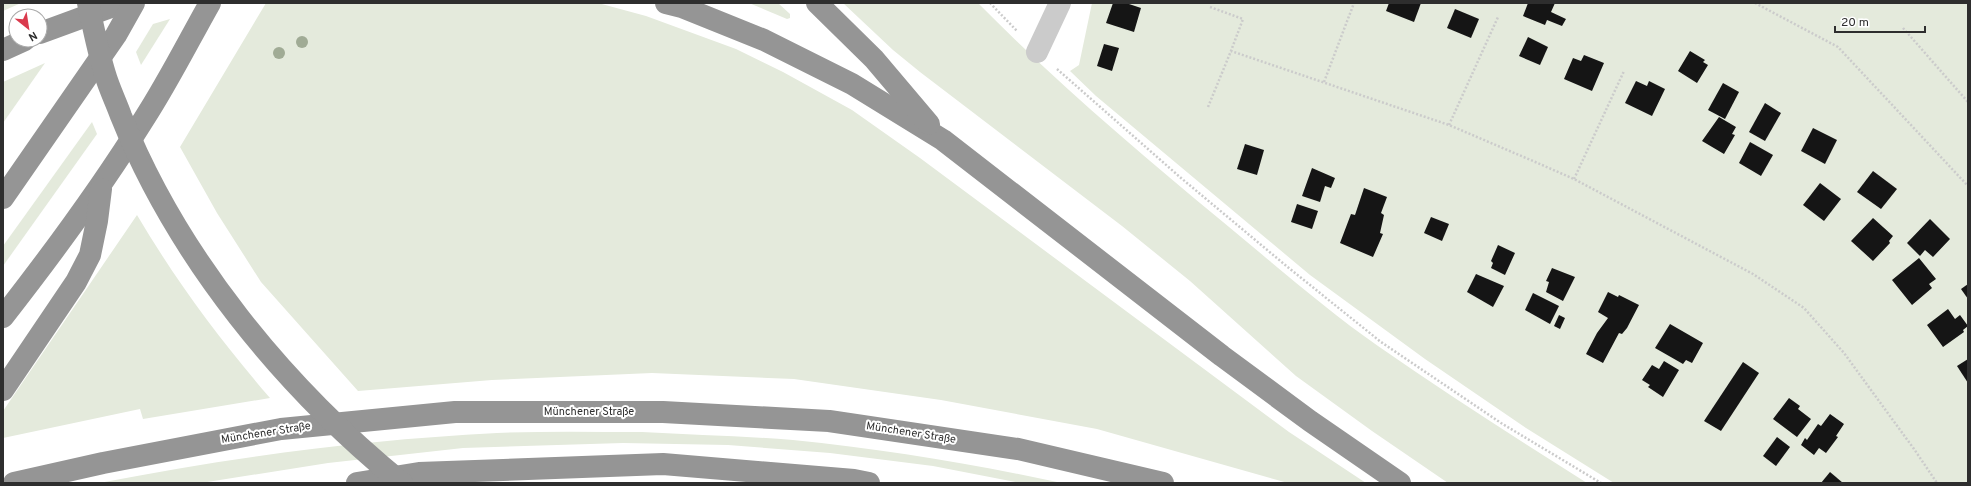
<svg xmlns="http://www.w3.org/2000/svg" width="1971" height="486" font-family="Overpass,sans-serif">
<rect width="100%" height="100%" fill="#fff"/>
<g fill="#e4eadc">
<polygon points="3,3 21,3 3,11"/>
<polygon points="266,3 598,3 646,16 736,49 783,72 852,110 920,158 1289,432 1366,483 1288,483 1097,429 941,400 794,379 652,373 492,380 358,391 261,282 217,213 180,147"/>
<polygon points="749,3 778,3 790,14 790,18 787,19"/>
<path d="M 843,3 L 978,3 C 1055,81 1138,152 1223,222 C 1274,264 1324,308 1378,346 C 1447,394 1517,439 1587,483 L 1448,483 L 1372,431 L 1296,376 L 1190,281 L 1122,226 L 920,72 L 893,50 Z"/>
<polygon points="1092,3 1968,3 1968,483 1614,483 1526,428 1425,359 1310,275 1096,96 1070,71 1079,65"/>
<polygon points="170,19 141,65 136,52 153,24"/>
<polygon points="45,63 3,123 3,82"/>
<polygon points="92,122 97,134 3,266 3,246"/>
<path d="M 137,215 C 176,281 220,340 270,398 L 143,419 L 140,409 L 3,438 L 3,411 Z"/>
<path d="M 642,432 C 692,435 743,436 793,440 C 884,449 973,464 1062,483 L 1021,483 L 933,466 L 830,453 L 728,445 L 623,443 L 463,448 L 328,463 L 201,483 L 99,483 C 232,457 361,440 497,433 C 545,431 594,432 642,432 Z"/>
</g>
<g fill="#151515">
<polygon points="1113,3 1126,3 1141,8 1134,32 1106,23"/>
<polygon points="1389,3 1421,3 1414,22 1386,11"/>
<polygon points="1528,3 1555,3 1551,12 1566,19 1562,26 1547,20 1545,25 1523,16"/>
<polygon points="1455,9 1479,19 1471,38 1447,28"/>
<polygon points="1528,37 1548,47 1540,65 1519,56"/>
<polygon points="1104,44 1119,48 1112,71 1097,66"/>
<polygon points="1690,51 1705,60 1703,62 1708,65 1697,83 1678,71"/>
<polygon points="1584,55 1604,63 1592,91 1564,79 1573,58 1581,61"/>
<polygon points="1636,81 1647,86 1649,81 1665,89 1652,116 1625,103"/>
<polygon points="1723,83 1739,92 1725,119 1708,110"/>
<polygon points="1765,103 1781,113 1765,141 1749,132"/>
<polygon points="1719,117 1736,127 1732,134 1735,135 1724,154 1702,141"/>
<polygon points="1813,128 1837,140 1825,164 1801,151"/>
<polygon points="1750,142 1773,155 1761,176 1739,163"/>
<polygon points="1245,144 1264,150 1257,175 1237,169"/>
<polygon points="1312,168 1335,178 1331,188 1325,186 1320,202 1302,196"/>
<polygon points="1873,171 1897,189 1881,209 1857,192"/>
<polygon points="1820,183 1841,199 1824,221 1803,205"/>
<polygon points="1364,188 1387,197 1381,213 1384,215 1380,233 1383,234 1373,257 1340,243 1351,214 1355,215"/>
<polygon points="1297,204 1318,211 1312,229 1291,222"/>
<polygon points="1431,217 1449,224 1442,241 1424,233"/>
<polygon points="1873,218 1893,236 1889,241 1890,243 1873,261 1851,241"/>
<polygon points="1930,219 1950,239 1933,257 1925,250 1920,256 1907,243"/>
<polygon points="1498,245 1515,253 1505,275 1491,268 1493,263 1491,261"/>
<polygon points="1919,258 1936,279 1929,284 1932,288 1912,305 1892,280"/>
<polygon points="1552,268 1575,277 1563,301 1546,292 1549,282 1546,281"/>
<polygon points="1476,274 1504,286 1493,307 1467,292"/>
<polygon points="1968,284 1968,299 1961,289"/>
<polygon points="1608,292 1618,297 1619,295 1639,305 1627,328 1622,334 1619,333 1603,363 1586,354 1597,333 1608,318 1598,312"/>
<polygon points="1533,293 1559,306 1550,324 1525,310"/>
<polygon points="1948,309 1955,319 1960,315 1968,326 1963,330 1964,332 1943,347 1927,325"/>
<polygon points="1559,315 1565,318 1560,329 1554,326"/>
<polygon points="1670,324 1703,343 1692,363 1686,360 1683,364 1655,348"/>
<polygon points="1968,359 1968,383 1957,366"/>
<polygon points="1664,361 1679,370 1663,397 1648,387 1650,385 1642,380 1652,365 1659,369"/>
<polygon points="1743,362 1759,373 1721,431 1704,421"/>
<polygon points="1789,398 1800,406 1798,409 1811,419 1797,437 1773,419"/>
<polygon points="1830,414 1844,424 1836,436 1838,437 1826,453 1819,448 1814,455 1801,445 1805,438 1807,440 1818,424 1821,426"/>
<polygon points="1777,437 1790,447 1776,466 1763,456"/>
<polygon points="1830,472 1843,483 1821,483"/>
</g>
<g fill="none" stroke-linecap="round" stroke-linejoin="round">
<g stroke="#cbcbcb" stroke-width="2.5" stroke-dasharray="2 2" stroke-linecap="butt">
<polyline points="990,3 1017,31"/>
<polyline points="1755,3 1838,47 1968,186"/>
<polyline points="1210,7 1243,19 1231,51"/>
<polyline points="1903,28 1968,102"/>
<polyline points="1057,69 1181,178 1290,269 1381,342 1501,423 1601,483"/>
<polyline points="1324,82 1354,3"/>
<polyline points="1208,107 1231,51 1449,125 1533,161 1574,179 1753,274 1804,308 1844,353 1914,449 1937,483"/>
<polyline points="1449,125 1498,17"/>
<polyline points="1574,179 1624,71"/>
</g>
<polyline stroke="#cbcbcb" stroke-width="22" points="1037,52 1060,3"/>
<g stroke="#959595" stroke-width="22">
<polyline points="666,3 682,7 764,40 852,84 943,140 1222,356 1310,421 1400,483"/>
<polyline points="817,3 874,59 929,124"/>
<polyline points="40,33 122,3"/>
<polyline points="3,50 25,40"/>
<polyline points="3,198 116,35 134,3"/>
<path d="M 3,317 C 53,253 101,188 144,119 C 168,82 188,42 210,3"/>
<polyline points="3,390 76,282 90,255 97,221 101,189"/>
<polyline points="14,483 103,463 281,429 455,412 663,412 829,421 1018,449 1163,483"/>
<polyline points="357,483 419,473 663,464 854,480 869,483"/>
</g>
<path stroke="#959595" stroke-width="22" d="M 88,3 C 93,26 98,51 105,74 C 109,88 116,102 121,116 C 178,258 284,387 402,483"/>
</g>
<g fill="#a0ab95">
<circle cx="302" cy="42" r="6"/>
<circle cx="279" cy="53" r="6"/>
</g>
<g text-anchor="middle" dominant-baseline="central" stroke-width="4" stroke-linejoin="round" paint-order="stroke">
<g font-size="11" fill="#2e2e2e" stroke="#fff">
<text x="589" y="412">Münchener Straße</text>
<text transform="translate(266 433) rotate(-9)">Münchener Straße</text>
<text transform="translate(911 433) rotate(9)">Münchener Straße</text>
</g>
</g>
<rect width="1971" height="486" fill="none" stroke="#2e2e2e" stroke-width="8"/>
<g transform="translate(28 28) rotate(150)"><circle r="19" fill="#ffffff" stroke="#ababab"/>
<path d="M0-3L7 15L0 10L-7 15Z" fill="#da3a4d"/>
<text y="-6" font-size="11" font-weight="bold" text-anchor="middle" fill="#2e2e2e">N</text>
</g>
<path d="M1835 26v6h90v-6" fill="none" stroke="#2e2e2e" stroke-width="2"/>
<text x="1841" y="26" font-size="12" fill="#2e2e2e" stroke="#ffffff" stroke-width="3" paint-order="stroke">20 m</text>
</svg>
